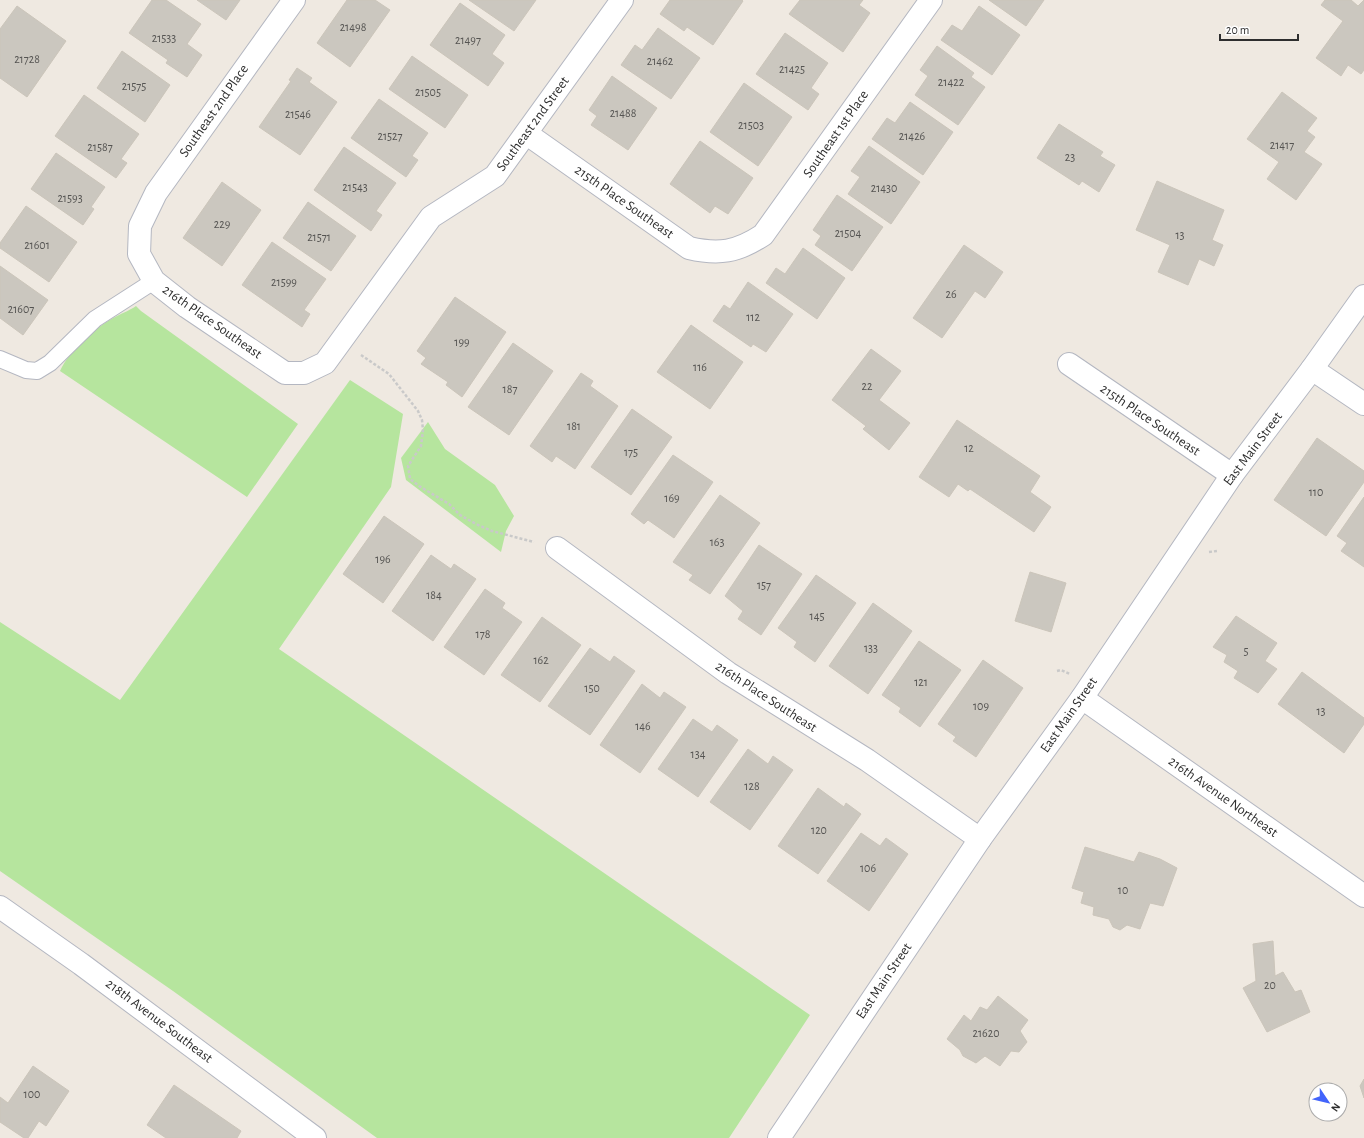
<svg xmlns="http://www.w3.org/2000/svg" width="1364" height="1138" font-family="'Alegreya Sans',sans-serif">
<rect width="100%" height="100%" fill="#efe9e1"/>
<g fill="#b6e59e">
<path d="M 136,306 L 141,311 L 298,424 L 247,497 L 60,371 C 71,348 94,328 117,316 C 124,312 129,311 136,306 Z"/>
<polygon points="350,380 403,414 391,487 279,649 810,1015 729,1138 377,1138 173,991 0,871 0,622 120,700"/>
<polygon points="428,422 445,449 495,485 514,516 506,531 501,552 406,480 401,458"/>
</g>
<g fill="#cbc7bf" stroke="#cbc5ba">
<polygon points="152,0 166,0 201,24 187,44 202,55 187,77 166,63 168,60 129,33"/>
<polygon points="197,0 240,0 226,20"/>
<polygon points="347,0 375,0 390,10 350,67 317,43"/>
<polygon points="469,0 536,0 514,31"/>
<polygon points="670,0 742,0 743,1 713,45 687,27 684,31 660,14"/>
<polygon points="800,0 863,0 859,5 870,13 843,52 789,14"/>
<polygon points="989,0 1044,0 1026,26"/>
<polygon points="1325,0 1351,0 1358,6 1364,0 1364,70 1361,74 1348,65 1341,76 1316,58 1343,21 1321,5"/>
<polygon points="460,3 505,35 492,54 504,63 488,86 430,45"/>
<polygon points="17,6 66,41 27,97 0,78 0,29"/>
<polygon points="979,6 1020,35 992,75 941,40 952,25 962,31"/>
<polygon points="658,28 700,58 671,99 621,65 635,45 642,50"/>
<polygon points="785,33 828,63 811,88 819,94 808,110 756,74"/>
<polygon points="937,46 974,73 971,77 985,87 958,125 915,95 928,76 920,70"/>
<polygon points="122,51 170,85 145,122 97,88"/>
<polygon points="412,56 468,95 445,128 389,89"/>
<polygon points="297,68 312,78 309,82 337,102 300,155 259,127 291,81 289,80"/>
<polygon points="612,76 657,108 628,150 591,125 597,116 589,110"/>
<polygon points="744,83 792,117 758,166 710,132"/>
<polygon points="1282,92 1317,118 1307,131 1315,137 1304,152 1322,164 1296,200 1267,179 1279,162 1247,139"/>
<polygon points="84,95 139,134 121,159 127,163 116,178 55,136"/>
<polygon points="379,99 428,133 412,156 418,160 406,177 351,138"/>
<polygon points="910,102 953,132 923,175 872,139 887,118 895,123"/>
<polygon points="1059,124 1103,152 1100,156 1115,165 1099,192 1082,181 1079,185 1037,158"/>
<polygon points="700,141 753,178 728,214 715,206 710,213 670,184"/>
<polygon points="869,146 920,182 891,224 848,194 860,177 851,171"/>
<polygon points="344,147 396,183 376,211 382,215 371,231 314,190"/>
<polygon points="56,153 105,187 91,207 94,209 83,225 31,189"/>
<polygon points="1157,181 1224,210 1212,240 1223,245 1214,266 1199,259 1188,285 1158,272 1170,245 1136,230"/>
<polygon points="222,182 261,210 222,266 183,238"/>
<polygon points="837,195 883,227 852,271 815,245 821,236 813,230"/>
<polygon points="308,202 356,236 331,271 283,238"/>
<polygon points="26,206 77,242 49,282 0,248 0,243"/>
<polygon points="272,242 326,279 304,310 310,314 302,327 242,285"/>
<polygon points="964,245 1003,272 985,298 975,291 942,338 913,318"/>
<polygon points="803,248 845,278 817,319 766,283 776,268 785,274"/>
<polygon points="0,266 48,300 23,335 0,318"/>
<polygon points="748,282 793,314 766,352 753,344 751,347 713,321 724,305 730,309"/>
<polygon points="455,297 506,332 462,397 446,385 448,382 421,364 426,358 417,351"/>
<polygon points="691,325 743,362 710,409 657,372"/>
<polygon points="513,343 553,371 509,435 468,407"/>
<polygon points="871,349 901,371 879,400 910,423 889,450 863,429 866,426 832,400"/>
<polygon points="581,373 593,381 590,386 618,406 575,469 556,456 552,462 530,446"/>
<polygon points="632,409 672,437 631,495 591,467"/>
<polygon points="957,420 1040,476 1030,492 1051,507 1034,532 970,489 968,491 958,484 949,497 919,477"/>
<polygon points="1317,438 1364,471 1364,482 1326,536 1274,500"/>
<polygon points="673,455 713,482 674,538 648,520 644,524 631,514"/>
<polygon points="720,495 760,523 710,594 689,580 693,575 673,562"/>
<polygon points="1364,497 1364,567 1341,551 1347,543 1337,536"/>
<polygon points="384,516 424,544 383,603 343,574"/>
<polygon points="759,545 802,574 761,635 738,619 743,611 725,596"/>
<polygon points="431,555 451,569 454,564 476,579 433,641 392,611"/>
<polygon points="1030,572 1066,583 1051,632 1015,621"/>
<polygon points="816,575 856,603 815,662 794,647 797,642 778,628"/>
<polygon points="485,589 505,603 502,608 522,622 484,675 444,647"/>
<polygon points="873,603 912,631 868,694 829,666"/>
<polygon points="1236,616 1277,643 1265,661 1277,669 1258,693 1234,678 1238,671 1224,662 1227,655 1213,647"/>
<polygon points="542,617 581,645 540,702 501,675"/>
<polygon points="919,641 961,670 920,727 899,712 901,708 882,695"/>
<polygon points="590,648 610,662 614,656 635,671 590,735 548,706"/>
<polygon points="983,660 1023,688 976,757 953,741 956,737 938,724"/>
<polygon points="1302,672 1364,718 1364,724 1344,753 1278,704"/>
<polygon points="642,684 660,698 664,692 686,707 640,773 600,745"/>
<polygon points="693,719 712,732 717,725 738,740 698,797 658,769"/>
<polygon points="748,749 768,764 773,756 793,770 750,830 710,802"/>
<polygon points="818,788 844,807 846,803 861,814 818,874 778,846"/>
<polygon points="861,833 880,846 886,838 908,854 869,911 827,881"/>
<polygon points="1085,847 1134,862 1139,852 1160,859 1177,868 1163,906 1150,903 1140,929 1127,925 1120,930 1113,927 1109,919 1093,915 1094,907 1081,903 1084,892 1072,888"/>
<polygon points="1273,941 1275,976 1283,972 1295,992 1301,990 1310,1012 1267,1032 1243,988 1256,981 1253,944"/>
<polygon points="998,996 1028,1020 1020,1031 1027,1042 1019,1052 1011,1051 1000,1066 985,1056 976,1063 963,1056 960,1050 947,1039 964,1015 971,1021 980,1007 987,1010"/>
<polygon points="33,1066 69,1091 46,1126 39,1121 28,1138 24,1138 0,1122 0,1097 8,1103"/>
<polygon points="1364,1079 1364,1098 1360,1086"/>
<polygon points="174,1085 241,1131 237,1138 166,1138 147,1125"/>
</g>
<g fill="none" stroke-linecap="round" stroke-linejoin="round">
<g stroke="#b4b7c1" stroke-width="18">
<polyline id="service" points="0,359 26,370 37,371 50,363 95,319 154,281"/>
</g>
<g stroke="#b4b7c1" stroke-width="24">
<g id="minor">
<polyline points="294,0 156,193 140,226 139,254 154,281 187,307 285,373 304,373 325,363 431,217 495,176 622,0"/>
<path d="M 527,134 L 689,248 C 719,255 737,252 763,235 L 931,0"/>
<polyline points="1069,364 1232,475"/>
<polyline points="1312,369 1364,404"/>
<polyline points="557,548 728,673 867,760 980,839"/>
<polyline points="1082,698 1364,896"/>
<polyline points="0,907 81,964 315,1138"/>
<polyline points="779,1138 980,839 1082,698 1232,475 1312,369 1364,296"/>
</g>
</g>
<g stroke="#c9c9c9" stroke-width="2.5" stroke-dasharray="3 2" stroke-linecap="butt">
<polyline points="361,355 389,374 418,411 422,420 423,430 421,446 408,466 410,479 419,486 449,504 460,515 476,524 492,531 534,542"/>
<polyline points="1209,552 1217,551"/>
<polyline points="1057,671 1061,670 1070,674"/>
</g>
<use href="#service" stroke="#fff" stroke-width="16"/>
<use href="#minor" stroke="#fff" stroke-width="22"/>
</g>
<g text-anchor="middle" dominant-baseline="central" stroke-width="3" stroke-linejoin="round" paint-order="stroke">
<g font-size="12" fill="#555452">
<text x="353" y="27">21498</text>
<text x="164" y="38">21533</text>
<text x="468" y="40">21497</text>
<text x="27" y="59">21728</text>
<text x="660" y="61">21462</text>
<text x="792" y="69">21425</text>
<text x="951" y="82">21422</text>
<text x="134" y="86">21575</text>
<text x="428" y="92">21505</text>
<text x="623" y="113">21488</text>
<text x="298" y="114">21546</text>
<text x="751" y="125">21503</text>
<text x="390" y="136">21527</text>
<text x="912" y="136">21426</text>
<text x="1282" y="145">21417</text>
<text x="100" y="147">21587</text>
<text x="1070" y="157">23</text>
<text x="355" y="187">21543</text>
<text x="884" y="188">21430</text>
<text x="70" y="198">21593</text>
<text x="222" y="224">229</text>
<text x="848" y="233">21504</text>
<text x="1180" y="235">13</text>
<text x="319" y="237">21571</text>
<text x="37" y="245">21601</text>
<text x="284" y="282">21599</text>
<text x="951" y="294">26</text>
<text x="21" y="309">21607</text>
<text x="753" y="317">112</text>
<text x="462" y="342">199</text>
<text x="700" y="367">116</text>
<text x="867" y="386">22</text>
<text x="510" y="389">187</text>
<text x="574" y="426">181</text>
<text x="969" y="448">12</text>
<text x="631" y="452">175</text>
<text x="1316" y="492">110</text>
<text x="672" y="498">169</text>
<text x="717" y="542">163</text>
<text x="383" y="559">196</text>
<text x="764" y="585">157</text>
<text x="434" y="595">184</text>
<text x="817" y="616">145</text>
<text x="483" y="634">178</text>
<text x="871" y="648">133</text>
<text x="1246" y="651">5</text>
<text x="541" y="660">162</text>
<text x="921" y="682">121</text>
<text x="592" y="688">150</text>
<text x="981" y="706">109</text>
<text x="1321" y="711">13</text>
<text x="643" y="726">146</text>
<text x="698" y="754">134</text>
<text x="752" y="786">128</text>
<text x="819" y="830">120</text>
<text x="868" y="868">106</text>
<text x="1123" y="890">10</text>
<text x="1270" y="985">20</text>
<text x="986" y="1033">21620</text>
<text x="32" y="1094">100</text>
</g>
<g font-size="14" fill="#2e2e2e" stroke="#fff">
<text transform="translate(214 111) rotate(-55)">Southeast 2nd Place</text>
<text transform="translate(533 124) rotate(-54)">Southeast 2nd Street</text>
<text transform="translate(836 134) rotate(-55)">Southeast 1st Place</text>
<text transform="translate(624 202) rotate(35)">215th Place Southeast</text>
<text transform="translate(212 322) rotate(35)">216th Place Southeast</text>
<text transform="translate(1150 420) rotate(34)">215th Place Southeast</text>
<text transform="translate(1253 449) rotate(-53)">East Main Street</text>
<text transform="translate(766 697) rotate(33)">216th Place Southeast</text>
<text transform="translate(1069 715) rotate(-55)">East Main Street</text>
<text transform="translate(1223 797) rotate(35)">216th Avenue Northeast</text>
<text transform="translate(884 981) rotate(-56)">East Main Street</text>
<text transform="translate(159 1021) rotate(37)">218th Avenue Southeast</text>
</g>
</g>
<g transform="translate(1328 1102) rotate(125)"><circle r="19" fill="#ffffff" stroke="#ababab"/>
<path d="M0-3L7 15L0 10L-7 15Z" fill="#4264fb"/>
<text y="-6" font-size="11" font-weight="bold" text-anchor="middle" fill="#2e2e2e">N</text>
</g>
<path d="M1220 34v6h78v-6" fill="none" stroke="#2e2e2e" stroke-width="2"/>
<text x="1226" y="34" font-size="12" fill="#2e2e2e" stroke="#ffffff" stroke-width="3" paint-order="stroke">20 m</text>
</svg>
